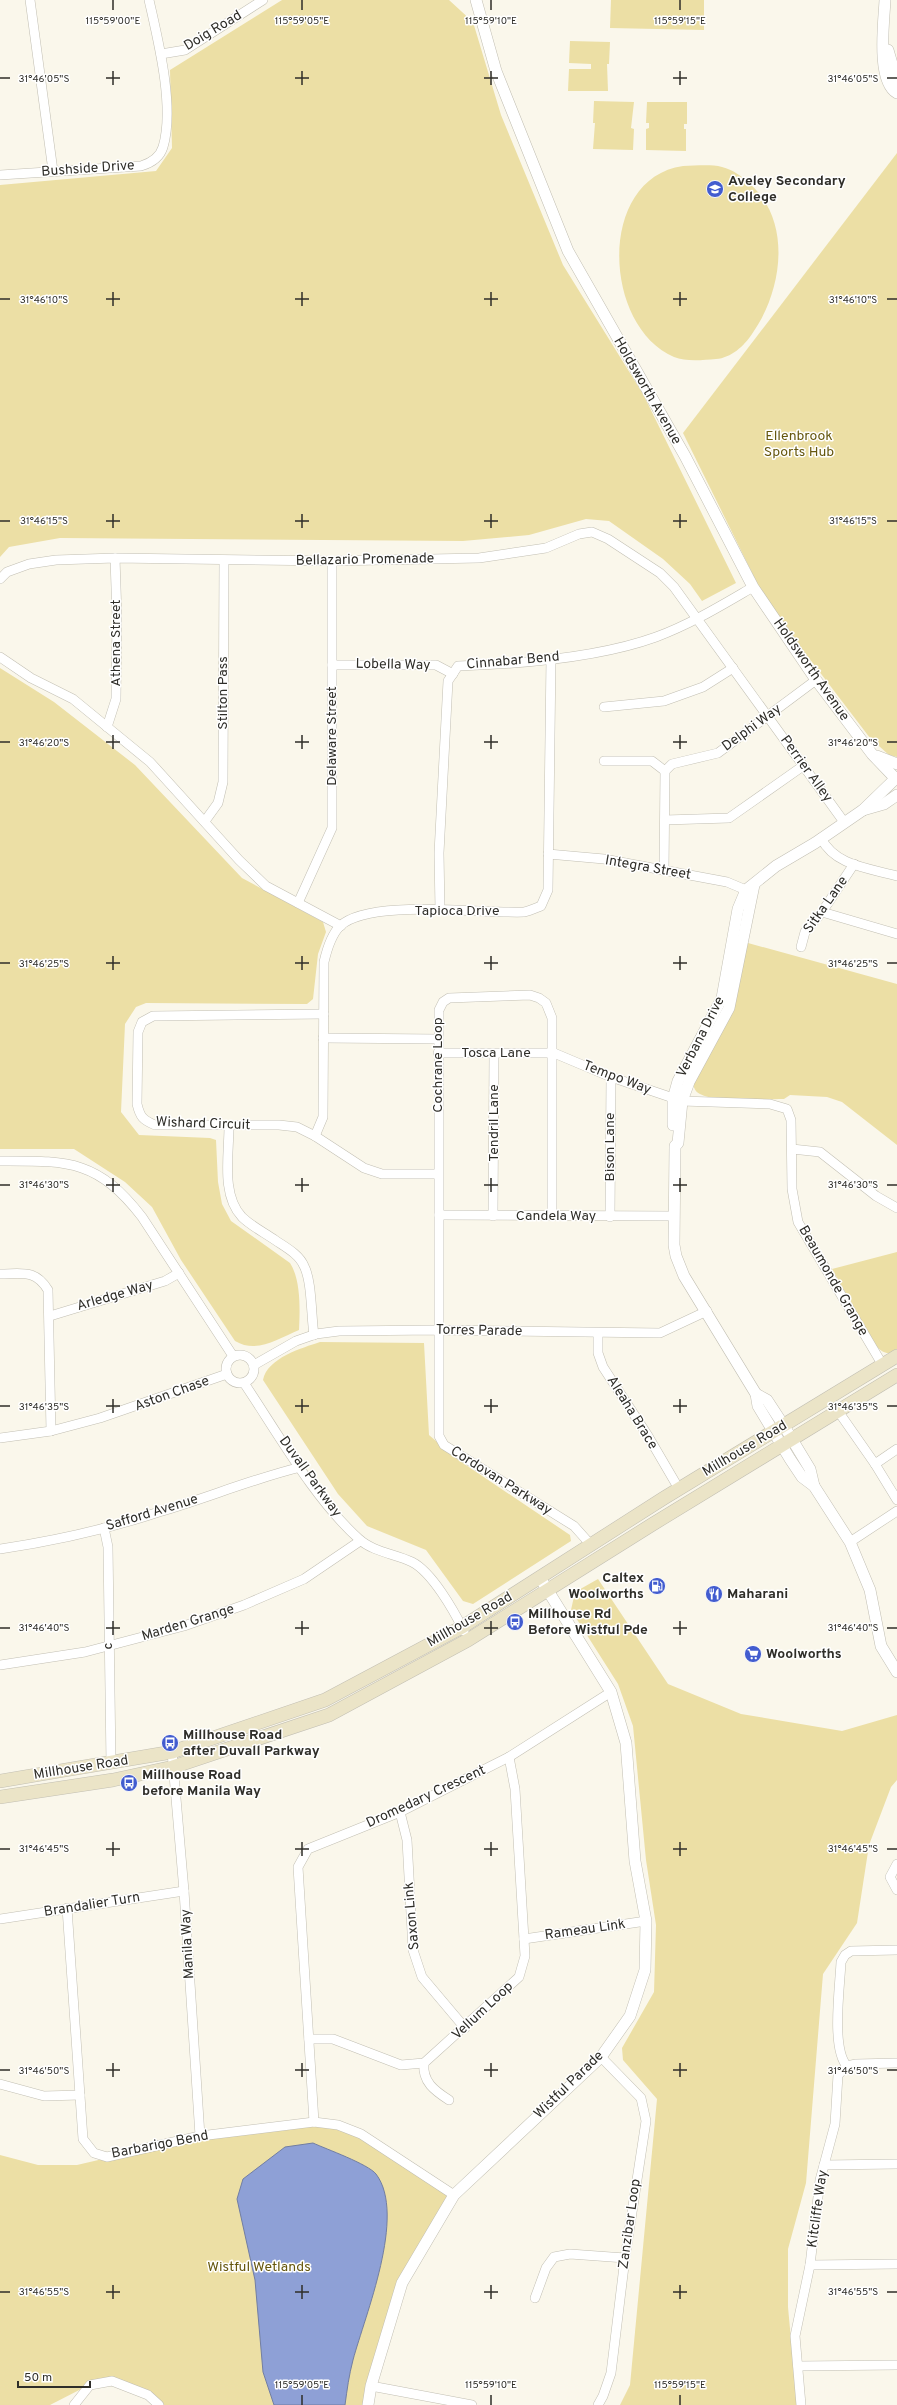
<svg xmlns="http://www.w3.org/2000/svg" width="897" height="2405" font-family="Overpass,sans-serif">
<rect width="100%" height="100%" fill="#faf7eb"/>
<g fill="#ecdfa5">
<polygon points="282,0 449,0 473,22 501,115 563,265 643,394 736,583 702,601 690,584 663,559 609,521 586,519 529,535 463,541 60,538 9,547 0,557 0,185 156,171 172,148 170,70"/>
<polygon points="611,0 704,0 704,30 610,28"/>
<polygon points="570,41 610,42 609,64 607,64 608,91 568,91 569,69 591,69 591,64 569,63"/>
<polygon points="594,101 634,102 631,128 634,129 633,150 593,149 595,123 593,123"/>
<polygon points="647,102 687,102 687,124 684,124 684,129 686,129 686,151 646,150 646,129 649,128 649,123 646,123"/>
<polygon points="897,153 897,757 889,755 870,738 767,603 683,433"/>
<path d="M 683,166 C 695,166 710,164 722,167 C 733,170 742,176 750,184 C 793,222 782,292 752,334 C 744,346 731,358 716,359 C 703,360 686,362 674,357 C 602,326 597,178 683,166 Z"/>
<path d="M 0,668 L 54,702 L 135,765 L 242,878 L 323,922 L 326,932 L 318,954 L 313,999 L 307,1004 L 146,1003 L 136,1007 L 125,1024 L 121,1112 L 139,1135 L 210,1138 L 216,1140 L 218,1182 L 222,1204 L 231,1221 L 290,1263 C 301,1280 300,1310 299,1330 C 277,1339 257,1354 235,1341 L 181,1260 L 152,1207 L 125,1182 L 74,1149 L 0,1149 Z"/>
<path d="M 748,943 L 897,984 L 897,1145 L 842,1102 L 827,1097 L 790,1095 L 784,1099 C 761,1099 720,1104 700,1094 C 695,1092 694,1087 692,1082 L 730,1010 Z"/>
<path d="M 897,1252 L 897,1351 C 887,1355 883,1353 876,1346 L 832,1269 Z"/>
<path d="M 320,1342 L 424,1343 L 429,1435 L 457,1459 L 570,1535 L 571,1541 L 473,1604 L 463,1601 L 426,1550 L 367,1526 L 338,1494 L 263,1380 C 267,1358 302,1348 320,1342 Z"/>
<polygon points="598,1579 668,1684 741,1714 842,1731 897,1715 897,1780 891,1787 869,1845 857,1923 823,1974 806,2183 788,2249 788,2307 797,2405 620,2405 630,2385 657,2099 623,2060 622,2048 654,1992 656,1925 646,1860 633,1726 618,1684 571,1610 575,1592"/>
<polygon points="315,2122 339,2125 455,2196 401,2284 368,2405 159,2405 112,2381 89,2385 50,2405 0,2405 0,2155 38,2165 77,2165 201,2136"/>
</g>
<path fill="#8ea0d6" stroke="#727ea2" d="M 313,2143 C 326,2149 368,2164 376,2174 C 407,2215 365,2315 353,2360 C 349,2375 347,2390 345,2405 L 274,2405 L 263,2372 L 255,2280 L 237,2199 L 243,2179 L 285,2147 Z"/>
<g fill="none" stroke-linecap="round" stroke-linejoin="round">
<g stroke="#c2bfb3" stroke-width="10">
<g id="minor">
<polyline points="30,0 53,171"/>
<polyline points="161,54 185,50 263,0"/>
<path d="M 0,175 L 141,166 C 151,163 160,157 163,147 C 175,107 158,40 149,0"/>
<polyline points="0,579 7,572 29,564 56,560 115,558 332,561 479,558 546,548 579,534 592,532 608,539 660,573 674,587 844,822"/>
<polyline points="0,657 31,678 73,699 150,762 239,860 266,886 341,926"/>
<polyline points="332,665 436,665 453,674"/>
<polyline points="604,707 664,701 703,687 733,668"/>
<polyline points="107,727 116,699 117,617 115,558"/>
<polyline points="604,761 652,761 665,771"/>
<polyline points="665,820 729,818 803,766"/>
<polyline points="205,821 218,803 223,782 224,560"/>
<path d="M 821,838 C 835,866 869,868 897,876"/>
<polyline points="548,854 604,859 727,882 746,890"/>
<polyline points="664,871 665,771 672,764 718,753 816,680"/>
<polyline points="298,903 332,828 332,561"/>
<path d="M 440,910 L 439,853 L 448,681 L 458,666 C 519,664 598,658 656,637 C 691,624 722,605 753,587"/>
<polyline points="822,912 897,934"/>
<polyline points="801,947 805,932 822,912 854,864"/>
<path d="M 324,1014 L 153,1016 L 142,1022 L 138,1032 L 137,1104 C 140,1117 143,1120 155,1125 L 279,1125 L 297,1127 L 315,1136 L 364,1168 L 382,1174 L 438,1174"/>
<polyline points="323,1038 439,1039"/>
<polyline points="438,1053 554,1053 611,1077 682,1101 770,1104 787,1109 791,1120 792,1189 798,1222 882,1364"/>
<path d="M 229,1126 C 229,1155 221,1195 242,1217 C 251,1226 265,1233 275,1240 C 285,1247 299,1254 304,1266 C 312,1281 311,1315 314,1335"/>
<path d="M 315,1136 L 323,1117 L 324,962 C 327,949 331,935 340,926 C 369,898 483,914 524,912 C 530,911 536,908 541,906 L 548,890 L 551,658"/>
<polyline points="792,1149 820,1152 876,1196 897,1208"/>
<path d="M 0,1161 C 68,1161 97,1159 142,1217 L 233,1356"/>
<polyline points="439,1215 674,1216"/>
<polyline points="552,1215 552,1018 546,1003 539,998 530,995 449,998 443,1002 439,1010 439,1436 444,1445 574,1526 591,1545"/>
<polyline points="493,1216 494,1054"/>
<polyline points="610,1217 611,1077"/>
<path d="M 0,1274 C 22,1274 35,1269 48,1290 L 51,1431"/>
<polyline points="50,1316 165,1281 179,1273"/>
<polyline points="598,1333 598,1353 603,1367 648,1436 679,1489"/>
<circle cx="240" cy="1369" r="14"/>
<polyline points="254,1365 296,1341 316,1334 339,1331 437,1330 660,1333 707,1311"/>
<path d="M 244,1383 C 277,1432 315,1500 359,1539 C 373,1552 396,1554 412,1562 C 432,1572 454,1611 464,1631"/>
<polyline points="838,1411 875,1464 897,1500"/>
<polyline points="0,1438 51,1431 100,1418 227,1374"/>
<polyline points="875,1464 897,1449"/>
<polyline points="104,1528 108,1547 111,1764"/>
<polyline points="850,1542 897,1511"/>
<path d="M 0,1549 C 54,1541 108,1529 159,1512 C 207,1498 252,1479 301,1467"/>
<polyline points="0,1665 85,1652 184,1626 244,1605 304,1579 360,1541"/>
<polyline points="172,1752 184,1891 200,2136"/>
<polyline points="400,1812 407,1840 413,1950 422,1977 465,2028"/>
<polyline points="897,1864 890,1877 897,1890"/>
<polyline points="67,1908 83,2139 94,2153 107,2157 200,2136 314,2122 338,2125 361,2134 454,2195"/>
<polyline points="0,1919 184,1891"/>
<polyline points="524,1939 646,1921"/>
<polyline points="309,2039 333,2039 401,2065 424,2063 519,1977 525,1956 515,1789 509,1757"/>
<path d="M 424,2063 C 422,2082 435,2091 449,2100"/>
<path d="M 847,2066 C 831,2049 840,1986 841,1962 L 845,1955 L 851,1951 L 897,1950"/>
<polyline points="0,2084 44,2096 80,2095"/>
<polyline points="314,2122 298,1867 308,1849 400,1812 509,1757 611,1692"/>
<polyline points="824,2165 897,2164"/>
<polyline points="810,2265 897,2264"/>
<polyline points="535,2298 546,2268 554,2257 570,2254 625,2258"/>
<polyline points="798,2366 897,2365"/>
<polyline points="371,2386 472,2405"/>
<polyline points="74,2405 90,2385 112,2381 148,2395 159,2405"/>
<polyline points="598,2405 603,2396 611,2373 625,2258 646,2121 641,2098 601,2057"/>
<polyline points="801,2405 795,2336 810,2265 820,2180 835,2124 838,2075 847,2066 856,2064 897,2063"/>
</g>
</g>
<g stroke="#c2bfb3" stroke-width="12">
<g id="tertiary">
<polyline points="476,0 496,71 568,251 685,456 753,587 816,680 872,754 894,777"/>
<path d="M 885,0 C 884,21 876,81 897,93"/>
<polyline points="888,50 897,81"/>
<polyline points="877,756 897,764"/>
<polyline points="863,810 884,804 897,795"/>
<polyline points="754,885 729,1008 689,1082 682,1101 678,1143 675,1146 674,1245 676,1256 684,1276 756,1394 758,1406 790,1459 802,1477 814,1486 850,1542 870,1590 881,1646 897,1672"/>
<polyline points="673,1125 673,1099 678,1081 722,998 738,909 746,890 776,866 815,843 863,810 894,780"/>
<polyline points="756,1394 767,1400 784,1426 810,1469 814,1486"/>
<polyline points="368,2405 371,2386 402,2283 454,2195 601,2057 630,2016 645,1970 646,1921 635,1861 626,1743 611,1692 540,1578"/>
</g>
</g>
<g stroke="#c2bfb3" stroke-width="14">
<g id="secondary">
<polyline points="0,1781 172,1752 325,1700 462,1627 664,1498 897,1356"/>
<polyline points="0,1797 113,1780 173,1767 329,1715 468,1640 653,1524 897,1375"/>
</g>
</g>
<use href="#minor" stroke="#fff" stroke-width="9"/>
<use href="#tertiary" stroke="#fff" stroke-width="11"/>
<use href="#secondary" stroke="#ebe4c7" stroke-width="13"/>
</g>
<path fill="none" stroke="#2f2e29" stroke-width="1.5" d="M 113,0 L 113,10M 302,0 L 302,10M 491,0 L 491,10M 680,0 L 680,10M 113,71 L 113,85M 302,71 L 302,85M 491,71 L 491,85M 680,71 L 680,85M 0,78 L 10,78M 106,78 L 120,78M 295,78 L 309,78M 484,78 L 498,78M 673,78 L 687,78M 887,78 L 897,78M 113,292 L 113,306M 302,292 L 302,306M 491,292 L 491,306M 680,292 L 680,306M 0,299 L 10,299M 106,299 L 120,299M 295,299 L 309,299M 484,299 L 498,299M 673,299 L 687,299M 887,299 L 897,299M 113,514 L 113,528M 302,514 L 302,528M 491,514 L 491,528M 680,514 L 680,528M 0,521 L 10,521M 106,521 L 120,521M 295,521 L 309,521M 484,521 L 498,521M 673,521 L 687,521M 887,521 L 897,521M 113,735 L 113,749M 302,735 L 302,749M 491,735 L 491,749M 680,735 L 680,749M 0,742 L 10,742M 106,742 L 120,742M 295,742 L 309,742M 484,742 L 498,742M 673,742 L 687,742M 887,742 L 897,742M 113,956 L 113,970M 302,956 L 302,970M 491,956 L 491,970M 680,956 L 680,970M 0,963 L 10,963M 106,963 L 120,963M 295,963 L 309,963M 484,963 L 498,963M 673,963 L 687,963M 887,963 L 897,963M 113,1178 L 113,1192M 302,1178 L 302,1192M 491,1178 L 491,1192M 680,1178 L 680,1192M 0,1185 L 10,1185M 106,1185 L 120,1185M 295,1185 L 309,1185M 484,1185 L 498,1185M 673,1185 L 687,1185M 887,1185 L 897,1185M 113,1399 L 113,1413M 302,1399 L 302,1413M 491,1399 L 491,1413M 680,1399 L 680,1413M 0,1406 L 10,1406M 106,1406 L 120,1406M 295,1406 L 309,1406M 484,1406 L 498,1406M 673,1406 L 687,1406M 887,1406 L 897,1406M 113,1621 L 113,1635M 302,1621 L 302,1635M 491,1621 L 491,1635M 680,1621 L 680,1635M 0,1628 L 10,1628M 106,1628 L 120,1628M 295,1628 L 309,1628M 484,1628 L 498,1628M 673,1628 L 687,1628M 887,1628 L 897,1628M 113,1842 L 113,1856M 302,1842 L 302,1856M 491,1842 L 491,1856M 680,1842 L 680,1856M 0,1849 L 10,1849M 106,1849 L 120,1849M 295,1849 L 309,1849M 484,1849 L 498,1849M 673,1849 L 687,1849M 887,1849 L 897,1849M 113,2063 L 113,2077M 302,2063 L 302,2077M 491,2063 L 491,2077M 680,2063 L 680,2077M 0,2070 L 10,2070M 106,2070 L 120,2070M 295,2070 L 309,2070M 484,2070 L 498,2070M 673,2070 L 687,2070M 887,2070 L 897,2070M 113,2285 L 113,2299M 302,2285 L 302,2299M 491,2285 L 491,2299M 680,2285 L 680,2299M 0,2292 L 10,2292M 106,2292 L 120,2292M 295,2292 L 309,2292M 484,2292 L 498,2292M 673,2292 L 687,2292M 887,2292 L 897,2292M 302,2395 L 302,2405M 491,2395 L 491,2405M 680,2395 L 680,2405"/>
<defs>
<g id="school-disc" transform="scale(0.9)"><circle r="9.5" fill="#425ccf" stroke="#fff"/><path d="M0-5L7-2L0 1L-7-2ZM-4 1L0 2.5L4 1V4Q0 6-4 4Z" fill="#fff"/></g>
<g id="fuel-disc" transform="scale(0.9)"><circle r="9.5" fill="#425ccf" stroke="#fff"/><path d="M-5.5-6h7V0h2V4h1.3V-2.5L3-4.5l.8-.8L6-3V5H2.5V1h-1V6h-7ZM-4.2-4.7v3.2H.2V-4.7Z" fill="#fff"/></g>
<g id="restaurant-disc" transform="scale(0.9)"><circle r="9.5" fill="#425ccf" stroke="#fff"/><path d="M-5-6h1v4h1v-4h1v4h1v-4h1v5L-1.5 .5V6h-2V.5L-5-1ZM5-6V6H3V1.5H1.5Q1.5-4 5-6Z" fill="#fff"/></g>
<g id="bus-disc" transform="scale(0.9)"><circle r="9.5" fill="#425ccf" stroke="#fff"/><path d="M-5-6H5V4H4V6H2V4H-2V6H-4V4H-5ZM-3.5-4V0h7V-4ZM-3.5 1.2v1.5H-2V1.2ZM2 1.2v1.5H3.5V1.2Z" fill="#fff"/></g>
<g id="supermarket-disc" transform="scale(0.9)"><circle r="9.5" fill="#425ccf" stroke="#fff"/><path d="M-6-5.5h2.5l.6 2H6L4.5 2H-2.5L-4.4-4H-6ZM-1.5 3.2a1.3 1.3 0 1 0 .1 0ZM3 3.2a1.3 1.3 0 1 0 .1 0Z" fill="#fff"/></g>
</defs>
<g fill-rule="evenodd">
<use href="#school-disc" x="715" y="189"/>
<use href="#fuel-disc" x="657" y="1586"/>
<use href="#restaurant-disc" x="714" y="1594"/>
<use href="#bus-disc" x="515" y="1622"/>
<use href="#supermarket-disc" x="753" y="1654"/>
<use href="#bus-disc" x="170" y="1743"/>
<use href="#bus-disc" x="129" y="1783"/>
</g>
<g text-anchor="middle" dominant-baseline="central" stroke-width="3" stroke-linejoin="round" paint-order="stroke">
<g font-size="14" fill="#2f2e29" stroke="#fff">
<text transform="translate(213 31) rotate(-31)">Doig Road</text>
<text transform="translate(88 169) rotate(-4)">Bushside Drive</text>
<text transform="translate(647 391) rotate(60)">Holdsworth Avenue</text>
<text transform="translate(365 560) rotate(-1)">Bellazario Promenade</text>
<text transform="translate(116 643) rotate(-90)">Athena Street</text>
<text transform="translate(513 661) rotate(-5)">Cinnabar Bend</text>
<text transform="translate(393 665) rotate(1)">Lobella Way</text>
<text transform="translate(811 670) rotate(55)">Holdsworth Avenue</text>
<text transform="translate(223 693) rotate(-90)">Stilton Pass</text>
<text transform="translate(752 728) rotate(-36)">Delphi Way</text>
<text transform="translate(332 736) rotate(-90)">Delaware Street</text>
<text transform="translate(806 769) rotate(54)">Perrier Alley</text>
<text transform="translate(648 868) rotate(10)">Integra Street</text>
<text transform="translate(826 905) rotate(-55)">Sitka Lane</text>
<text x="457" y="911">Tapioca Drive</text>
<text transform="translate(701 1037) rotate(-63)">Verbana Drive</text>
<text x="496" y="1053">Tosca Lane</text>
<text transform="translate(438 1065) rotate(-90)">Cochrane Loop</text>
<text transform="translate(617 1078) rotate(21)">Tempo Way</text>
<text transform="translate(494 1123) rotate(-90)">Tendril Lane</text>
<text transform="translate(203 1124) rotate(2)">Wishard Circuit</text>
<text transform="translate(610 1147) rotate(-90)">Bison Lane</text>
<text x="556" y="1216">Candela Way</text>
<text transform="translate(833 1281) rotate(60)">Beaumonde Grange</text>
<text transform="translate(115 1296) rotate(-16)">Arledge Way</text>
<text transform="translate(479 1331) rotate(1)">Torres Parade</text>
<text transform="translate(172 1394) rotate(-20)">Aston Chase</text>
<text transform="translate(632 1413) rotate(58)">Aleaha Brace</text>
<text transform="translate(745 1449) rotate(-31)">Millhouse Road</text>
<text transform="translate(310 1477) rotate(54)">Duvall Parkway</text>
<text transform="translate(501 1481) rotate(32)">Cordovan Parkway</text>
<text transform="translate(152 1513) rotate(-17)">Safford Avenue</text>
<text transform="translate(470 1620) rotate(-30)">Millhouse Road</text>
<text transform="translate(188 1623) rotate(-17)">Marden Grange</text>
<text transform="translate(108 1646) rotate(-90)">c</text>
<text transform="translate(81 1768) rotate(-9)">Millhouse Road</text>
<text transform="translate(426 1797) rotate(-25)">Dromedary Crescent</text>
<text transform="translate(92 1905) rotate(-9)">Brandalier Turn</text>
<text transform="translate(412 1916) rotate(-95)">Saxon Link</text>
<text transform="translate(585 1930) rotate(-8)">Rameau Link</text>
<text transform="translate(188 1944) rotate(-93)">Manila Way</text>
<text transform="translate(483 2011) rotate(-43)">Vellum Loop</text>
<text transform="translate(569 2085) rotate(-44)">Wistful Parade</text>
<text transform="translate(160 2145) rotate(-11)">Barbarigo Bend</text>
<text transform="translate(818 2209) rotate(-82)">Kitcliffe Way</text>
<text transform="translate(630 2224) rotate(-82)">Zanzibar Loop</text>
</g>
<g font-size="14" font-weight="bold" fill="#2f2e29" stroke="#fff" text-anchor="start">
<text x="728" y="181">Aveley Secondary<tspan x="728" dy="16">College</tspan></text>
<text x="644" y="1578" text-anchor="end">Caltex<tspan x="644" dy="16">Woolworths</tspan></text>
<text x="727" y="1594">Maharani</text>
<text x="528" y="1614">Millhouse Rd<tspan x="528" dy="16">Before Wistful Pde</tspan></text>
<text x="766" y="1654">Woolworths</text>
<text x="183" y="1735">Millhouse Road<tspan x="183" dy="16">after Duvall Parkway</tspan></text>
<text x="142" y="1775">Millhouse Road<tspan x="142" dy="16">before Manila Way</tspan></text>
</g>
<g font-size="14" fill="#66570e" stroke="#fff">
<text x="799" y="436">Ellenbrook<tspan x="799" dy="16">Sports Hub</tspan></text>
<text x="259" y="2267">Wistful Wetlands</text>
</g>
</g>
<g font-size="10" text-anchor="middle" fill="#2f2e29" stroke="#fff" stroke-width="3" stroke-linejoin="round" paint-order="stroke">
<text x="113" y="24">115°59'00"E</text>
<text x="302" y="24">115°59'05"E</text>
<text x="491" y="24">115°59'10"E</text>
<text x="680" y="24">115°59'15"E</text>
<text x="44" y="82">31°46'05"S</text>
<text x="853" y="82">31°46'05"S</text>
<text x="44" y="303">31°46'10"S</text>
<text x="853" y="303">31°46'10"S</text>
<text x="44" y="524">31°46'15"S</text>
<text x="853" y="524">31°46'15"S</text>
<text x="44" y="746">31°46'20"S</text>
<text x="853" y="746">31°46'20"S</text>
<text x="44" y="967">31°46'25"S</text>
<text x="853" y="967">31°46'25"S</text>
<text x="44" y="1188">31°46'30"S</text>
<text x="853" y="1188">31°46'30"S</text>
<text x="44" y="1410">31°46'35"S</text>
<text x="853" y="1410">31°46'35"S</text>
<text x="44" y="1631">31°46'40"S</text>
<text x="853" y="1631">31°46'40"S</text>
<text x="44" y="1852">31°46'45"S</text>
<text x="853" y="1852">31°46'45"S</text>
<text x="44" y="2074">31°46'50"S</text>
<text x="853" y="2074">31°46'50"S</text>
<text x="44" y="2295">31°46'55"S</text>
<text x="853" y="2295">31°46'55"S</text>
<text x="302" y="2388">115°59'05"E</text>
<text x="491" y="2388">115°59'10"E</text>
<text x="680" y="2388">115°59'15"E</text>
</g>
<path d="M18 2381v6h72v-6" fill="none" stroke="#2f2e29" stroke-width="2"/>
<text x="24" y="2381" font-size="12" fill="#2f2e29" stroke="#ffffff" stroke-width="3" paint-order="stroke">50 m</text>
</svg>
